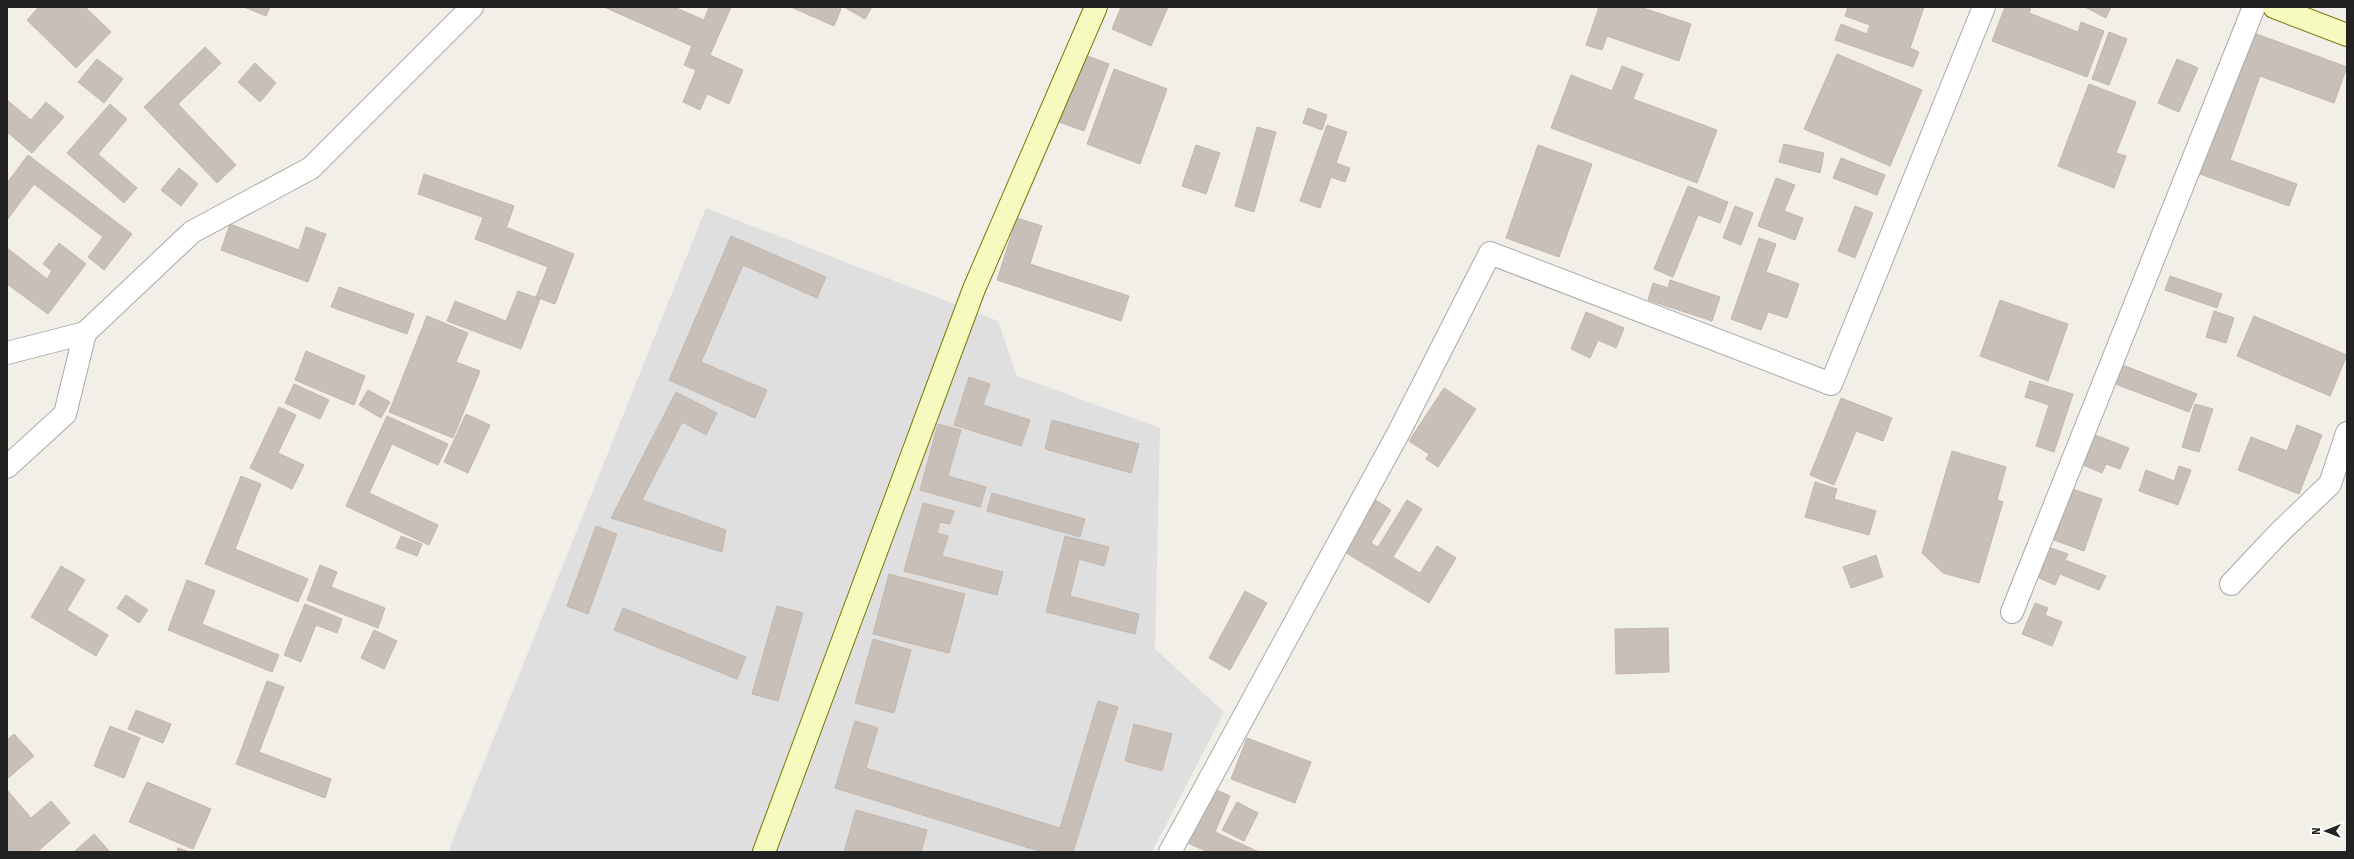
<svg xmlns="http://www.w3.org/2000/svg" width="2354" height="859" font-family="'Fira Sans',sans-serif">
<rect width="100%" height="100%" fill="#f2efe9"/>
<polygon fill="#e0dfdf" points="706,208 998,321 1017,376 1160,428 1155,649 1224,712 1152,852 448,852"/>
<g fill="#c7bfb8" stroke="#c4b6ab">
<polygon points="39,7 85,7 111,32 76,68 27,20"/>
<polygon points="244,7 270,7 266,16"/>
<polygon points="604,7 674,7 704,20 709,7 731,7 710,55 743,70 729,104 707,94 700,110 683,102 696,70 684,65 692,46"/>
<polygon points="791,7 836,7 841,9 834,26"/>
<polygon points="844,7 872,7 865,19"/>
<polygon points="1121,7 1168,7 1151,46 1112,29"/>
<polygon points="1599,7 1640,7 1691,24 1679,61 1607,36 1602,50 1586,45"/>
<polygon points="1848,7 1924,7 1910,48 1919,52 1913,67 1835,40 1841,24 1867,34 1870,25 1845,16"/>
<polygon points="2005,7 2031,7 2029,13 2078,32 2081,22 2104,31 2087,77 1992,41"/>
<polygon points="2085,7 2111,7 2106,18"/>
<polygon points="2109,32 2127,39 2109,85 2092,79"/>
<polygon points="2251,32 2347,67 2334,103 2260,76 2230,160 2297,184 2289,206 2200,174"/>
<polygon points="205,47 221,63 178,104 236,165 217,183 144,107"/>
<polygon points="1837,54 1922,90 1890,166 1804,129"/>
<polygon points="1085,55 1109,64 1084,131 1059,122"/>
<polygon points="97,59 123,79 104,103 78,82"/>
<polygon points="2177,59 2198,68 2179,112 2158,103"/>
<polygon points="255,63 276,83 260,102 238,82"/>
<polygon points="1622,66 1643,74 1633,99 1717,130 1697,183 1551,128 1571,75 1612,91"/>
<polygon points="1114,69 1167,89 1140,164 1087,144"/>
<polygon points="2089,84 2136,102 2116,153 2126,156 2114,188 2058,166"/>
<polygon points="7,100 31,120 46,102 64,117 32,153 7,132"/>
<polygon points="110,104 127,119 98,154 137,188 124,203 67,153"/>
<polygon points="1308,108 1327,115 1322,130 1303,123"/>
<polygon points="1327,125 1347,132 1336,163 1350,168 1345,182 1331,177 1320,208 1300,201"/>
<polygon points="1257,127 1276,132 1254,212 1235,206"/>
<polygon points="1784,144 1824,153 1820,173 1779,162"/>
<polygon points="1196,145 1220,153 1206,194 1182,186"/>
<polygon points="1538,145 1592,164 1559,257 1506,238"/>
<polygon points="28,155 132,234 104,270 88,257 103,237 34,184 7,220 7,183"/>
<polygon points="1841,158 1885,175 1877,195 1833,178"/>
<polygon points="179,168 198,184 181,206 161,190"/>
<polygon points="424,174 514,206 507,226 418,194"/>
<polygon points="1776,178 1795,185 1784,211 1803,218 1795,240 1758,226"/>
<polygon points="1688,186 1728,202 1720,223 1698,215 1673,277 1654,269"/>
<polygon points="1735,206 1753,213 1741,245 1723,238"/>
<polygon points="1855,206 1873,213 1855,258 1838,251"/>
<polygon points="483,218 574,254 555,304 536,297 548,267 475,239"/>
<polygon points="1017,218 1042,226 1030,264 1129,296 1121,321 997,280"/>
<polygon points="230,224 299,250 306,227 326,234 308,282 221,250"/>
<polygon points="731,236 826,277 817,298 743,265 701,362 767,390 755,418 669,380"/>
<polygon points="1759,238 1776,244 1766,272 1799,284 1787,318 1768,312 1761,330 1731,319"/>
<polygon points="59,243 86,264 48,314 7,284 7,248 47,279 52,271 43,264"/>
<polygon points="2170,276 2222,294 2217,308 2165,290"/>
<polygon points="1670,280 1720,297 1712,321 1648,300 1653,283 1668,288"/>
<polygon points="339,287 414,314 407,334 331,307"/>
<polygon points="518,291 540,299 521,349 447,321 455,301 506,321"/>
<polygon points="2000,300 2068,324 2048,381 1980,356"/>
<polygon points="2214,311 2234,318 2226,343 2206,337"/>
<polygon points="1586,312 1624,328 1616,348 1598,340 1590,358 1571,349"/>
<polygon points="427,316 468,333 456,362 480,371 453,438 389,412"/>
<polygon points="2254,316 2347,355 2330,396 2237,356"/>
<polygon points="306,351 365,376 354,405 295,380"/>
<polygon points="2120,364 2197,394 2189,412 2113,383"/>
<polygon points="969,377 990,384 983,405 1030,420 1021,446 954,425"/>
<polygon points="2030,381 2073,394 2054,452 2036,446 2049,405 2025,397"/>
<polygon points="294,384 329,400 320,419 285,403"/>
<polygon points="1444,388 1476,409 1438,467 1426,459 1429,454 1409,441"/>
<polygon points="368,390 390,402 381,418 359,405"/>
<polygon points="676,392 717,413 706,435 682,422 642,500 726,530 722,552 611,518"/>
<polygon points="1841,398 1892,418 1883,441 1856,431 1834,485 1810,475"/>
<polygon points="2195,404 2213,409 2199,452 2182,447"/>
<polygon points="279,407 296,415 278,453 304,465 292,489 250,468"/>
<polygon points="466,414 490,425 468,473 444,462"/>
<polygon points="387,416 448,444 438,465 392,444 369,493 438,525 429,545 346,506"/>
<polygon points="1052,420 1139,444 1131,473 1045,449"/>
<polygon points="938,424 961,430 948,476 986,487 980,507 920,490"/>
<polygon points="2297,425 2322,435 2299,494 2238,470 2251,437 2287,451"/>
<polygon points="2095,435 2129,448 2120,469 2106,464 2102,473 2083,465"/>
<polygon points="1952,451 2006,467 1997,500 2003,502 1979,583 1943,573 1922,553"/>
<polygon points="2179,466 2191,470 2178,505 2139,491 2146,470 2174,481"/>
<polygon points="241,476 261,484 235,549 308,579 298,602 205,564"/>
<polygon points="1815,482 1837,489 1834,499 1876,511 1869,535 1805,517"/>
<polygon points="2072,489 2102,499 2084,551 2054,540"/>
<polygon points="992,493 1085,519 1080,537 987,511"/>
<polygon points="1374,499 1391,510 1371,543 1378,547 1407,500 1422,509 1393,557 1420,573 1437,546 1456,558 1429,603 1343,551"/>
<polygon points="923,503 954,511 950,524 940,522 937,533 948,536 942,556 1003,572 997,595 904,571"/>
<polygon points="596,526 617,534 588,614 567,606"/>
<polygon points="401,536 422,544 417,556 396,548"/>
<polygon points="1065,536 1109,547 1104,566 1079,559 1070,596 1139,614 1135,634 1046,612"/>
<polygon points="2051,548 2068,554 2065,560 2106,576 2099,590 2060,574 2055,585 2039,578"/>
<polygon points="1876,555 1883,577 1851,588 1843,567"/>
<polygon points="320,565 337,572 331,587 385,608 378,628 307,600"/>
<polygon points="61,566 85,580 67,610 108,635 96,656 31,617"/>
<polygon points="889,574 965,594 949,653 873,634"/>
<polygon points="187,580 215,591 202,624 279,655 272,672 168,630"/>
<polygon points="1245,591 1267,603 1230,670 1209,658"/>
<polygon points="126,595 148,610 139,623 117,608"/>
<polygon points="2035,603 2048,608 2045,615 2062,622 2052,646 2022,634"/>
<polygon points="305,604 342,619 337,633 316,625 301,662 284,655"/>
<polygon points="777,606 803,613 778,701 752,694"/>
<polygon points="623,608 746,657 737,679 614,630"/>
<polygon points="1668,628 1669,672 1616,674 1615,629"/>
<polygon points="374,630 397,641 384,669 361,658"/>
<polygon points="873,639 911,650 894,713 855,703"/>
<polygon points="267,681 284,687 259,752 331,779 325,798 236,764"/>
<polygon points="1098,701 1118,707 1073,852 1042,852 835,788 855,721 878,728 866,768 1060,828"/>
<polygon points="136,710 171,724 163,743 128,729"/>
<polygon points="1134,724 1172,734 1162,771 1125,761"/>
<polygon points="110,726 140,738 124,778 94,766"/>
<polygon points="14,734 34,756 7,779 7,740"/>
<polygon points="1247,738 1311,762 1295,803 1231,779"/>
<polygon points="147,782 211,809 193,849 129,822"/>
<polygon points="1212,788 1230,796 1215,832 1259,852 1208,852 1188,843"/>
<polygon points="8,791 31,818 51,801 70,823 37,852 7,852"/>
<polygon points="1237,802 1258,813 1244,841 1222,830"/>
<polygon points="856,810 927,830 921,852 844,852"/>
<polygon points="94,834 110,852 74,852"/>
<polygon points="178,848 189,852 177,852"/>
</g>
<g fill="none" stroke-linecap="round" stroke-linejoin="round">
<g stroke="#a9a9a9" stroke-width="24">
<g id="street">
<polyline points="7,353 85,333 192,232 311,168 472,7"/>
<polyline points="7,467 65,414 85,333"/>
<polyline points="2231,584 2278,534 2330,484 2347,433"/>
<polyline points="2012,612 2254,7"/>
<polyline points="1170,852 1400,430 1490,253 1831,384 1984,7"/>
</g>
</g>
<g stroke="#707d05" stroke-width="24">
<g id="secondary">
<polyline points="2274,7 2347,35"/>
<polyline points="764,852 974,289 1096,7"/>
</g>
</g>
<use href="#street" stroke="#fff" stroke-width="22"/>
<use href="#secondary" stroke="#f7fabf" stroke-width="22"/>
</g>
<rect width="2354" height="859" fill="none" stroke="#222222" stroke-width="16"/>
<g transform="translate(2326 831) rotate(270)" stroke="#ffffff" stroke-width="3" paint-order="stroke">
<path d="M0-3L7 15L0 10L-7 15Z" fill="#222222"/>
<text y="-6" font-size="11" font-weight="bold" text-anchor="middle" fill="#222222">N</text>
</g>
</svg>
